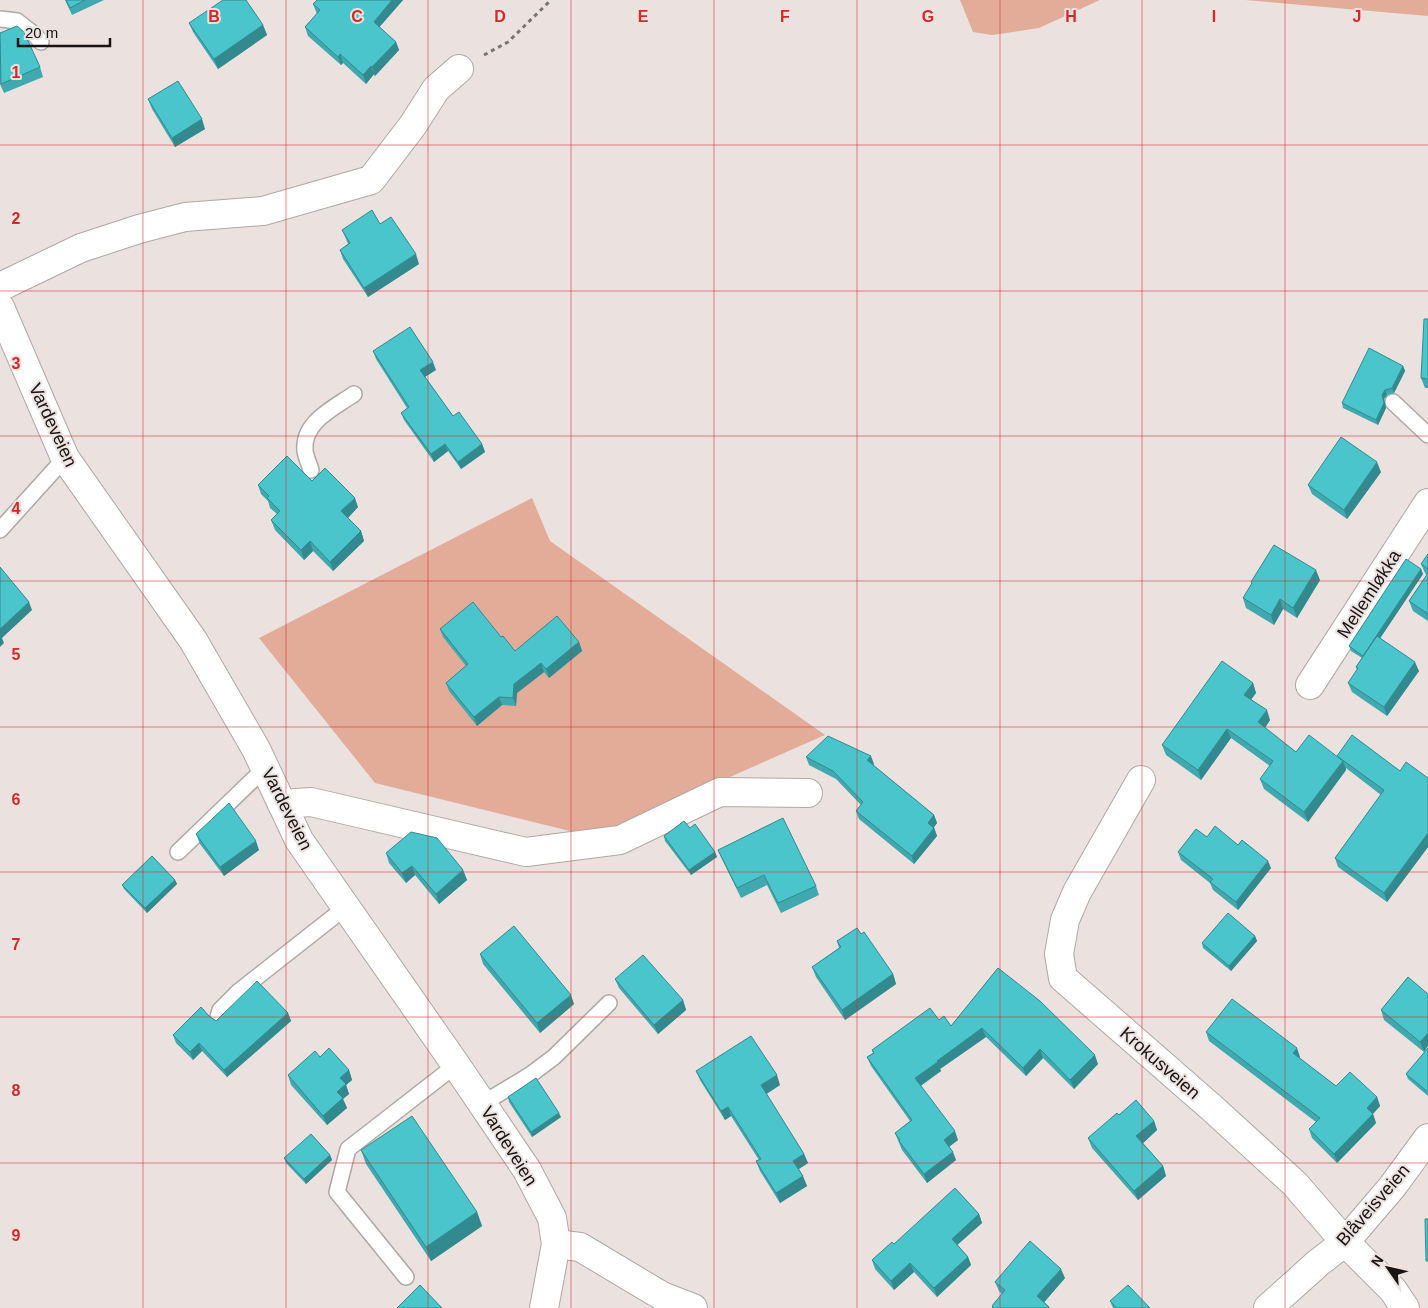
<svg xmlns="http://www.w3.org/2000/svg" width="1428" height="1308" font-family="Helvetica,sans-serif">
<rect width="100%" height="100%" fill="#ebe2e0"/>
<g fill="#e2ac99">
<polygon points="960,0 1100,0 1039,28 992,35 973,32"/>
<polygon points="1245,0 1428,0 1428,16"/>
<polygon points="532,498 550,541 825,735 594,837 375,783 259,638"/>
</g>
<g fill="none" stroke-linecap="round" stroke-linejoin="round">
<g stroke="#afa8a5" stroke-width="18">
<g id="service">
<polyline points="0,19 17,21 35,35 41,42"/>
<polyline points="1393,402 1428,435"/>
<path d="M 311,470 C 309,464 306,457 305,451 C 302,422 334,408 354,394"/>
<polyline points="0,530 65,458"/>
<polyline points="178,852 265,768"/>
<polyline points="218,1017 220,1010 238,992 346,907"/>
<polyline points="482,1104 530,1075 554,1057 609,1003"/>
<polyline points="406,1277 337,1192 348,1149 456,1065"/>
</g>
</g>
<g stroke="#afa8a5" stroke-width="30">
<g id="minor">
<polyline points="0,287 81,248 139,229 185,217 263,211 371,180 413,125 436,89 459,69"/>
<polyline points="0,307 65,458 193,640 256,749 299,840 456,1065 527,1170 552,1218 556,1244 544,1308"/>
<polyline points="1310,685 1428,503"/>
<polyline points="1141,780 1077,892 1065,920 1059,954 1063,978 1212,1108 1295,1184 1345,1242 1393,1290 1405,1308"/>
<polyline points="282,804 311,802 526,852 620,840 720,792 808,793"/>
<polyline points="556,1244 580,1247 662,1296 693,1308"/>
<polyline points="1268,1308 1318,1263 1345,1242 1392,1187 1428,1138"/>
</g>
</g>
<polyline stroke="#787371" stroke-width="3" stroke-dasharray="4 4" stroke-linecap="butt" points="484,55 508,42 551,0"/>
<use href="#service" stroke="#fff" stroke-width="15"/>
<use href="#minor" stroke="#fff" stroke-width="28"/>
</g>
<g fill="#3fa9af">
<polygon points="65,0 104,0 72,15"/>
<polygon points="317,0 403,0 379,27 396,42 399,50 375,76 374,74 366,84 343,63 341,65 308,36 305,27 317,14 313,4"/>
<polygon points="189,23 263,25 267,35 218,69 193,32"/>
<polygon points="0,33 40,67 43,77 4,93 0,84"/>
<polygon points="148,99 205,129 175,147 152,109"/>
<polygon points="380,224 419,264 368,297 343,259 340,250 348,244 346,239 342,230"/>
<polygon points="1428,319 1428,388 1425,388 1421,378"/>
<polygon points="373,351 436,370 425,377 453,416 482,444 485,452 461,469 448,451 434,462 404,420 401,413 407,408 376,359"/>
<polygon points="1403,366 1405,371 1394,393 1387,395 1384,399 1386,408 1378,425 1343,408 1342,403"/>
<polygon points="1381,472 1347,519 1312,494 1308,485"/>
<polygon points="312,481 358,507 348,518 361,531 364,541 333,571 313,551 304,560 275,530 271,520 277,514 270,508 268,501 261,494 258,485"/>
<polygon points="1428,554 1428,621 1413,611 1409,601 1427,575 1425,573 1421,564"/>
<polygon points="1421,569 1423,574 1380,638 1419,671 1387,716 1352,692 1348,683 1357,670 1356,667 1362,658 1351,651 1349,646"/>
<polygon points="1320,580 1297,618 1283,609 1274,625 1246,608 1243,598 1252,584 1251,582"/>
<polygon points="440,629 501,637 515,651 579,642 582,651 549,678 544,672 517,693 516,706 502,705 477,726 449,691 446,683 466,666 443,637"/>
<polygon points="1253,683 1256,693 1251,699 1270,720 1265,728 1296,752 1337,757 1400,771 1428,778 1428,847 1387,902 1338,867 1335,858 1381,795 1346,768 1346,770 1308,822 1264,789 1260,779 1270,766 1231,738 1201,780 1166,755 1162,745"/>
<polygon points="806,757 874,764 873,765 934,815 937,823 934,827 937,836 914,864 859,819 856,811 861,805 836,779 809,765"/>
<polygon points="690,828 715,852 717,857 691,875 665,841 664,836"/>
<polygon points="196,834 259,850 224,876 200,844"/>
<polygon points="1207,837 1238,845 1271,868 1238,910 1213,890 1210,883 1181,860 1178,852"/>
<polygon points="718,850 816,886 819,895 781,913 767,885 741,898 722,859"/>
<polygon points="386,853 463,870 467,880 439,904 415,875 406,883 389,863"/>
<polygon points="175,880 177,884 147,913 124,889 122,885"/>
<polygon points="1255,936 1257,941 1231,971 1203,948 1202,943"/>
<polygon points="837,941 893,974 896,984 845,1020 816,977 812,967 839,948"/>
<polygon points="480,954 574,1004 540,1033 483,964"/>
<polygon points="998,968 1098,1064 1074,1089 1043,1058 1026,1076 986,1037 940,1069 941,1071 921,1086 958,1140 949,1147 956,1160 927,1183 902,1150 895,1133 910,1121 871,1066 867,1057 873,1053 872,1050 939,1020 951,1026"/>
<polygon points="1408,977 1424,1052 1384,1020 1381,1010"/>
<polygon points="615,979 683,1000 686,1010 658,1034 619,988"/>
<polygon points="288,1013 291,1021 227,1077 202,1051 193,1060 176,1043 173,1035 209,1016 216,1021"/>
<polygon points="1206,1032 1300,1057 1299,1058 1336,1086 1377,1097 1380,1106 1373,1114 1376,1123 1337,1163 1312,1138 1309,1129 1316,1122 1209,1041"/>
<polygon points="1428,1048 1428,1096 1408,1079 1406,1074"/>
<polygon points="349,1070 352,1080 346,1085 349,1094 343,1099 347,1108 327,1125 291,1085 288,1075"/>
<polygon points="696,1071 780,1085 766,1094 804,1154 808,1163 799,1169 807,1186 780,1203 760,1171 756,1161 759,1160 731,1116 725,1120 700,1080"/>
<polygon points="508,1097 561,1117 532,1137 509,1102"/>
<polygon points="1119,1115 1154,1121 1157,1130 1143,1143 1163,1166 1166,1176 1138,1200 1092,1148 1088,1138"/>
<polygon points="361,1150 477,1212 482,1226 431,1261 366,1164"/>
<polygon points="330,1155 332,1160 306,1184 286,1163 284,1158"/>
<polygon points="979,1214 982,1223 957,1245 968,1257 971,1265 937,1297 914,1272 894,1290 875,1269 872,1260 894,1244"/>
<polygon points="1065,1278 1044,1302 1050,1308 992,1308 992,1306 1002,1294 999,1291 995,1282"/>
<polygon points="1110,1301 1150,1308 1113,1308"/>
</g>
<g fill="#338a8e">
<polygon points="392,0 403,0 377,30 374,22"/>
<polygon points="263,25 267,35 218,69 214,59"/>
<polygon points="396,42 399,50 375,76 372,67"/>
<polygon points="340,54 343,63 341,65 338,57"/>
<polygon points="371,66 374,74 366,84 363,75"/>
<polygon points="202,119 205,129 175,147 172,138"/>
<polygon points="416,254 419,264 368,297 364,288"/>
<polygon points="433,362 436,370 423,378 420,370"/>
<polygon points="1403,366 1405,371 1394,393 1392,388"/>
<polygon points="1385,390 1387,395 1384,399 1386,408 1378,425 1376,420 1382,395"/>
<polygon points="445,444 448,451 434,462 431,454"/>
<polygon points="482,444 485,452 461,469 458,462"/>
<polygon points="1377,462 1381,472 1347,519 1344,510"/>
<polygon points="355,498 358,507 345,521 341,511"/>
<polygon points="361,531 364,541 333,571 330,562"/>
<polygon points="310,541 313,551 304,560 301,550"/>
<polygon points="1421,569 1423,574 1365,661 1363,656"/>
<polygon points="1316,570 1320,580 1297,618 1293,608"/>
<polygon points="1280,599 1283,609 1274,625 1271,615"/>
<polygon points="29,602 32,610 2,638 4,643 0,647 0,629"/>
<polygon points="579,642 582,651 549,678 546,669"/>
<polygon points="1415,662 1419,671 1387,716 1384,707"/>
<polygon points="541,663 544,672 517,693 516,706 513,698 514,684"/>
<polygon points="1253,683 1256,693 1248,704 1244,695"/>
<polygon points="499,697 502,705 477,726 474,717"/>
<polygon points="1267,710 1270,720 1262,732 1258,722"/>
<polygon points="1227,729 1231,738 1201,780 1198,770"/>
<polygon points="871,756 874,764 870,768 867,760"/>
<polygon points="1343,761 1346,770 1308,822 1304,812"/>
<polygon points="934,815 937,823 931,831 928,823"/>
<polygon points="934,828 937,836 914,864 912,856"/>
<polygon points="1428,833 1428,847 1387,902 1384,893"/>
<polygon points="256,841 259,850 224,876 220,867"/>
<polygon points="715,852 717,857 691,875 689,870"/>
<polygon points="1268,861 1271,868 1238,910 1236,902"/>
<polygon points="412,866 415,875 406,883 402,873"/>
<polygon points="463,870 467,880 439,904 436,894"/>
<polygon points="175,880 177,884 147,913 145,908"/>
<polygon points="1255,936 1257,941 1231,971 1229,966"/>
<polygon points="893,974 896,984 845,1020 842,1010"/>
<polygon points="571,995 574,1004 540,1033 537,1023"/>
<polygon points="683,1000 686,1010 658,1034 654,1025"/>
<polygon points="288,1013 291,1021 227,1077 224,1070"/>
<polygon points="982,1028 986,1037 940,1069 941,1071 918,1087 915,1078 937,1061"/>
<polygon points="1428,1033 1428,1046 1424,1052 1420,1042"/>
<polygon points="199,1043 202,1051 193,1060 190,1052"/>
<polygon points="1297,1048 1300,1057 1296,1062 1293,1053"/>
<polygon points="1040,1049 1043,1058 1026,1076 1023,1068"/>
<polygon points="1095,1055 1098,1064 1074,1089 1070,1080"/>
<polygon points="349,1070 352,1080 346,1085 349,1094 343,1099 347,1108 327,1125 323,1116 340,1078"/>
<polygon points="777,1075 780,1085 765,1095 761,1085"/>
<polygon points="1377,1097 1380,1106 1370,1117 1367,1108"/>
<polygon points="728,1107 731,1116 725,1120 721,1111"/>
<polygon points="559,1113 561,1117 532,1137 531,1132"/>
<polygon points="1373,1114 1376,1123 1337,1163 1334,1154"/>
<polygon points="1154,1121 1157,1130 1140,1146 1136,1136"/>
<polygon points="955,1131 958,1140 947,1148 944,1140"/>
<polygon points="953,1152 956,1160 927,1183 924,1174"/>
<polygon points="804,1154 808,1163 797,1170 793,1161"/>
<polygon points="330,1155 332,1160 306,1184 304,1179"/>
<polygon points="1163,1166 1166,1176 1138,1200 1134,1191"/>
<polygon points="803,1176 807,1186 780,1203 776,1193"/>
<polygon points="477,1212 482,1226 431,1261 426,1247"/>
<polygon points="979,1214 982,1223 955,1247 952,1239"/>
<polygon points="968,1257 971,1265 937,1297 934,1288"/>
<polygon points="910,1263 914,1272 894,1290 891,1281"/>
<polygon points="1061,1269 1065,1278 1041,1306 1037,1296"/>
</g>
<g fill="#49c5cb" stroke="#338a8e">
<polygon points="66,0 85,0 70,8"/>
<polygon points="223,0 246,0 263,25 214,59 189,23"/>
<polygon points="317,0 392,0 374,22 396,42 372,67 371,66 363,75 340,54 338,57 305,27 320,10 313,4"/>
<polygon points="17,26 24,32 40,67 1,84 0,33"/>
<polygon points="178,81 202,119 172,138 148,99"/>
<polygon points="372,210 380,224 391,217 416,254 364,288 340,250 350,243 342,230"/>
<polygon points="1424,319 1428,319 1428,379 1421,378"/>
<polygon points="410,327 433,362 420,370 453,416 459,412 482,444 458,462 445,444 431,454 401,413 409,407 373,351"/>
<polygon points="1369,348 1403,366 1392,388 1385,390 1382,395 1384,403 1376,420 1342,403"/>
<polygon points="1341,437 1377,462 1344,510 1308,485"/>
<polygon points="287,456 312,481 325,468 355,498 341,511 361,531 330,562 310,541 301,550 271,520 280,511 267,498 269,496 258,485"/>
<polygon points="1274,545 1316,570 1293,608 1280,599 1271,615 1243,598 1252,583 1251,582"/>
<polygon points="1428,554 1428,569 1421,564"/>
<polygon points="1406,559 1421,569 1363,656 1349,646"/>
<polygon points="0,567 29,602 0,629"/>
<polygon points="1428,573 1428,614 1409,601"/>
<polygon points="473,602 501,637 503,636 515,651 557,616 579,642 546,669 541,663 514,684 513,698 499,697 474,717 446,683 468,664 440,629"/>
<polygon points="1377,636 1415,662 1384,707 1348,683 1358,668 1356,667"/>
<polygon points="1222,661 1253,683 1244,695 1267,710 1258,722 1296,752 1309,735 1343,761 1304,812 1260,779 1273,761 1227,729 1198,770 1162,745"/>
<polygon points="1352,735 1400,771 1406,762 1428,778 1428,833 1384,893 1335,858 1384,790 1337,756"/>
<polygon points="828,736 871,756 867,760 934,815 928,823 934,828 912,856 856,811 863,802 833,771 806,757"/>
<polygon points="229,803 256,841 220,867 196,834"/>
<polygon points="783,818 816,886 778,903 764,875 737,888 718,850"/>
<polygon points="684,821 690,828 695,824 715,852 689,870 664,836"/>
<polygon points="1215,826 1238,845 1242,840 1268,861 1236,902 1210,882 1213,879 1178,852 1196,829 1207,837"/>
<polygon points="411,832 437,838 463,870 436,894 412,866 402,873 386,853"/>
<polygon points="152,856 175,880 145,908 122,885"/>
<polygon points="1228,913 1255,936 1229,966 1202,943"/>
<polygon points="514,926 571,995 537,1023 480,954"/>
<polygon points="857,928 861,934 864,932 893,974 842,1010 812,967 841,947 837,941"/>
<polygon points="643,955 683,1000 654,1025 615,979"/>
<polygon points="998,968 1040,1001 1095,1055 1070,1080 1040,1049 1023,1068 982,1028 937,1061 938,1062 915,1078 955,1131 944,1140 953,1152 924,1174 899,1141 900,1140 895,1133 912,1120 867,1057 874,1053 872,1050 930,1008 939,1020 944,1016 951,1026"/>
<polygon points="1408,977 1428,994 1428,1033 1420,1042 1381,1010"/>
<polygon points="257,981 288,1013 224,1070 199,1043 190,1052 173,1035 201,1007 209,1016 216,1021"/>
<polygon points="1232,999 1297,1048 1293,1053 1336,1086 1350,1072 1377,1097 1367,1108 1373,1114 1334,1154 1309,1129 1320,1118 1206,1032"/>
<polygon points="751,1036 777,1075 761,1085 804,1154 793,1161 803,1176 776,1193 756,1161 761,1159 728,1107 721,1111 696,1071"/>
<polygon points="329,1048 349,1070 340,1078 346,1084 337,1092 343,1098 323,1116 288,1075 315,1051 320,1057"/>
<polygon points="1428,1048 1428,1092 1406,1074"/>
<polygon points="536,1078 559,1113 531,1132 508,1097"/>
<polygon points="1136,1100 1154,1121 1136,1136 1163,1166 1134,1191 1088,1138 1117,1113 1119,1115"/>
<polygon points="412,1116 477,1212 426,1247 361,1150"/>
<polygon points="311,1134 330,1155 304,1179 284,1158"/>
<polygon points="955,1188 979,1214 952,1239 968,1257 934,1288 910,1263 891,1281 872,1260 892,1242 894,1244"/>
<polygon points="1425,1219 1428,1219 1428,1261 1426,1261"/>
<polygon points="1030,1241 1061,1269 1037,1296 1049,1307 1048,1308 994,1308 992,1306 1005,1290 995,1282"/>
<polygon points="420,1285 442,1308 397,1308"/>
<polygon points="1128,1285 1150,1308 1117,1308 1110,1301"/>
</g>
<path fill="none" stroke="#d62828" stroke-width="1" stroke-opacity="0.55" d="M 143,0 L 143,1308M 286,0 L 286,1308M 428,0 L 428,1308M 571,0 L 571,1308M 714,0 L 714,1308M 857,0 L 857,1308M 1000,0 L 1000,1308M 1142,0 L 1142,1308M 1285,0 L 1285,1308M 0,145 L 1428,145M 0,291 L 1428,291M 0,436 L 1428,436M 0,581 L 1428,581M 0,727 L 1428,727M 0,872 L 1428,872M 0,1017 L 1428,1017M 0,1163 L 1428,1163"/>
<g text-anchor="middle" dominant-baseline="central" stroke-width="4" stroke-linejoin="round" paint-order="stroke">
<g font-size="18" fill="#171413" stroke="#ebe2e0">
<text transform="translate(53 425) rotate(65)">Vardeveien</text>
<text transform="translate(1369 594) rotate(-57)">Mellemløkka</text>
<text transform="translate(287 809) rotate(63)">Vardeveien</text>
<text transform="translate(1160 1063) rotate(41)">Krokusveien</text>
<text transform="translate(509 1146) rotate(58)">Vardeveien</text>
<text transform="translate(1373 1205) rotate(-49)">Blåveisveien</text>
</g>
</g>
<g font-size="16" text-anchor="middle" font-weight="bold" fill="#d62828" stroke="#ebe2e0" stroke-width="4" stroke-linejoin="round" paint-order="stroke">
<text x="214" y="22">B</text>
<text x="357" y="22">C</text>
<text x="500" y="22">D</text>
<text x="643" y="22">E</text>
<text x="785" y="22">F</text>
<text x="928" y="22">G</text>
<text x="1071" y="22">H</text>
<text x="1214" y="22">I</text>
<text x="1357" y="22">J</text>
<text x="16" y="78">1</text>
<text x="16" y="224">2</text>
<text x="16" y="369">3</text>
<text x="16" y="514">4</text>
<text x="16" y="660">5</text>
<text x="16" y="805">6</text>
<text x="16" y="950">7</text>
<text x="16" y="1096">8</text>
<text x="16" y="1241">9</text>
</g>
<g transform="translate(1388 1268) rotate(304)" stroke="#ebe2e0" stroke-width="4" paint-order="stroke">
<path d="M0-4L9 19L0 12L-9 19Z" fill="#171413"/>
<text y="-8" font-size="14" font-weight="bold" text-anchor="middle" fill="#171413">N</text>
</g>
<path d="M18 38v8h92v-8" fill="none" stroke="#171413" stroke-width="2.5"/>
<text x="25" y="38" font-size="15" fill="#171413" stroke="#ebe2e0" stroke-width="4" paint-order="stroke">20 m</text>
</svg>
